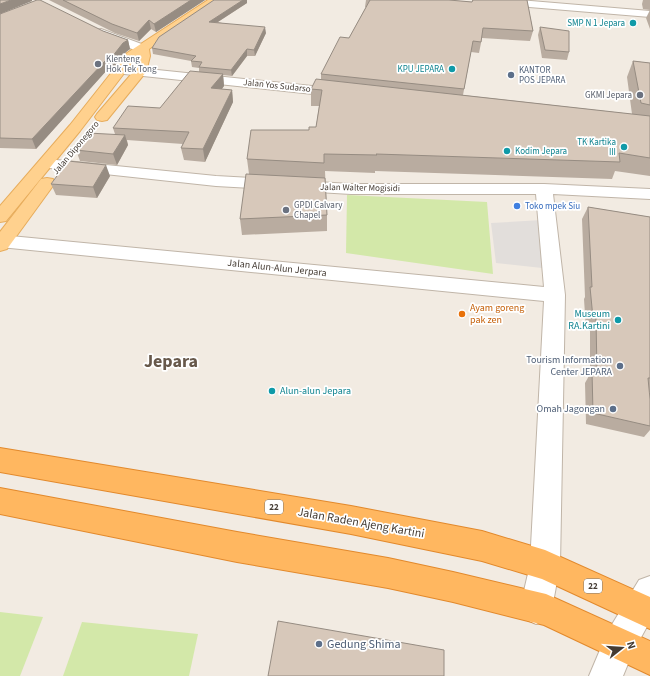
<svg xmlns="http://www.w3.org/2000/svg" width="650" height="676" font-family="'Source Sans 3',sans-serif">
<rect width="100%" height="100%" fill="#f2ebe2"/>
<g fill="#d3e8a9">
<polygon points="347,195 487,202 493,274 346,253"/>
<polygon points="0,612 43,617 20,676 0,676"/>
<polygon points="82,622 198,634 189,676 63,676"/>
</g>
<polygon fill="#e2dedb" points="542,220 542,268 496,263 491,223"/>
<g fill="none" stroke-linecap="round" stroke-linejoin="round">
<g stroke="#c0b5a8" stroke-width="2">
<g id="minor">
<polygon points="476,0 519,0 650,11 650,17 481,3"/>
<polygon points="101,29 147,46 149,49 147,52 139,52 97,34 95,32 97,30"/>
<polygon points="119,66 341,89 346,90 348,93 346,96 341,97 115,73 113,70 115,67"/>
<polygon points="46,159 216,176 351,184 544,184 650,189 650,199 553,194 565,295 560,565 552,608 547,619 536,624 525,619 520,608 530,565 544,301 0,247 0,235 544,287 536,194 351,194 216,186 40,167 38,164 40,161"/>
<polygon points="650,576 650,621 632,654 623,676 589,676 608,631 639,580"/>
</g>
</g>
<g stroke="#e7ac5b" stroke-width="2">
<g id="major">
<polygon points="208,0 220,0 149,49 150,56 146,72 107,120 102,121 97,120 95,117 97,114 134,71 138,57 135,59 80,131 6,221 0,222 0,206 70,125 127,53"/>
<polygon points="47,178 53,179 55,183 7,249 0,251 0,232 41,179"/>
</g>
</g>
<g stroke="#e2892c" stroke-width="2">
<g id="highway">
<polygon points="0,448 351,506 482,531 545,550 650,597 650,629 542,579 482,561 351,534 0,472"/>
<polygon points="0,488 237,532 388,558 453,572 546,594 650,641 650,675 544,625 453,602 388,588 237,562 0,514"/>
</g>
</g>
<use href="#minor" fill="#fff" fill-rule="evenodd"/>
<use href="#major" fill="#ffd18e" fill-rule="evenodd"/>
<use href="#highway" fill="#ffb760" fill-rule="evenodd"/>
</g>
<g fill="#b9aca0">
<polygon points="49,0 205,0 156,32 151,29 139,41 115,33"/>
<polygon points="214,0 247,0 247,3 218,22 266,33 255,56 247,56 232,76 223,75 224,86 222,89 232,90 233,102 205,162 184,160 181,148 183,144 127,140 128,145 117,165 80,161 76,150 115,134 113,128 160,108 199,72 199,68 192,67 191,61 153,54 152,48"/>
<polygon points="366,0 449,0 472,2 472,0 527,0 533,31 530,41 482,38 479,53 471,52 463,95 632,114 627,77 633,61 650,63 650,176 615,171 612,179 375,171 375,173 325,171 327,215 327,231 242,235 240,219 249,174 247,159 316,127 319,106 311,106 311,89 321,80 321,74 349,38 366,7 365,7"/>
<polygon points="643,0 650,0 650,29 646,18 650,10 643,9 642,4"/>
<polygon points="0,14 103,31 128,40 130,49 126,52 111,71 107,70 36,149 0,148"/>
<polygon points="540,27 569,52 567,60 542,58 538,35"/>
<polygon points="110,176 97,198 56,195 51,184"/>
<polygon points="588,207 650,217 650,392 649,392 650,399 650,430 644,437 586,424 585,383 590,374 590,331 586,330 584,299 585,297 582,219"/>
</g>
<g fill="#968c82">
<polygon points="11,0 32,0 32,1 0,14 0,4"/>
<polygon points="191,0 205,0 156,32 154,24"/>
<polygon points="243,0 247,0 247,3 210,27 209,22"/>
<polygon points="149,20 151,29 139,41 137,33"/>
<polygon points="265,27 266,33 255,56 254,50"/>
<polygon points="128,40 130,49 126,52 111,71 108,62 123,43"/>
<polygon points="247,49 247,56 232,76 231,70"/>
<polygon points="105,61 107,70 36,149 32,139"/>
<polygon points="223,74 224,86 213,100 211,88"/>
<polygon points="232,90 233,102 205,162 203,149"/>
<polygon points="125,135 128,145 117,165 113,154"/>
<polygon points="106,165 110,176 97,198 93,187"/>
</g>
<g fill="#d7c8ba" stroke="#968c82">
<polygon points="0,0 11,0 0,4"/>
<polygon points="37,0 40,0 103,31 128,40 123,43 108,62 105,61 32,139 0,138 0,14"/>
<polygon points="63,0 191,0 154,24 149,20 137,33 112,24"/>
<polygon points="214,0 243,0 209,22 265,27 254,50 247,49 231,70 199,67 202,62 191,61 196,56 152,48 159,37"/>
<polygon points="370,0 449,0 472,2 473,0 527,0 533,31 483,28 481,42 473,41 464,89 321,74 340,37 349,38"/>
<polygon points="540,27 569,31 569,52 545,50"/>
<polygon points="633,61 650,63 650,105 641,103"/>
<polygon points="190,71 223,74 211,88 232,90 203,149 181,148 189,132 113,128 128,106 160,108"/>
<polygon points="316,79 650,116 650,158 619,153 620,162 376,154 377,155 324,154 324,163 247,159 251,130 309,130 309,127 316,127 322,90 311,89"/>
<polygon points="88,133 125,135 113,154 76,150"/>
<polygon points="68,161 106,165 93,187 51,184"/>
<polygon points="246,174 325,178 327,215 240,219"/>
<polygon points="588,207 650,217 650,378 648,378 650,399 650,426 593,413 592,371 597,372 596,319 593,318 590,287 592,287"/>
<polygon points="278,621 444,650 444,676 268,676"/>
</g>
<g fill="#0f9aa8" stroke="#fff" stroke-width="1.5">
<circle cx="633" cy="23" r="4"/>
<circle cx="452" cy="69" r="4"/>
<circle cx="624" cy="147" r="4"/>
<circle cx="507" cy="151" r="4"/>
<circle cx="618" cy="320" r="4"/>
<circle cx="272" cy="391" r="4"/>
</g>
<g fill="#6b7280" stroke="#fff" stroke-width="1.5">
<circle cx="98" cy="64" r="4"/>
<circle cx="640" cy="95" r="4"/>
<circle cx="286" cy="210" r="4"/>
</g>
<g fill="#5c6f8a" stroke="#fff" stroke-width="1.5">
<circle cx="511" cy="75" r="4"/>
<circle cx="620" cy="366" r="4"/>
<circle cx="613" cy="409" r="4"/>
<circle cx="319" cy="644" r="4"/>
</g>
<circle fill="#3f7fe0" stroke="#fff" stroke-width="1.5" cx="517" cy="206" r="4"/>
<circle fill="#e8710a" stroke="#fff" stroke-width="1.5" cx="462" cy="314" r="4"/>
<g text-anchor="middle" dominant-baseline="central" stroke-width="3.5" stroke-linejoin="round" paint-order="stroke">
<g font-size="9" fill="#0d838f" stroke="#fff" text-anchor="end">
<text x="625" y="23">SMP N 1 Jepara</text>
<text x="444" y="69">KPU JEPARA</text>
<text x="616" y="142">TK Kartika<tspan x="616" dy="10">III</tspan></text>
<text x="515" y="151" text-anchor="start">Kodim Jepara</text>
</g>
<g font-size="9" fill="#5b616d" stroke="#fff" text-anchor="start">
<text x="106" y="59">Klenteng<tspan x="106" dy="10">Hok Tek Tong</tspan></text>
<text x="632" y="95" text-anchor="end">GKMI Jepara</text>
<text x="294" y="205">GPDI Calvary<tspan x="294" dy="10">Chapel</tspan></text>
</g>
<g font-size="9" fill="#4e5e75" stroke="#fff" text-anchor="start">
<text x="519" y="70">KANTOR<tspan x="519" dy="10">POS JEPARA</tspan></text>
</g>
<g font-size="9" fill="#443b33" stroke="#fff">
<text transform="translate(277 86) rotate(6)">Jalan Yos Sudarso</text>
<text transform="translate(76 148) rotate(-50)">Jalan Diponegoro</text>
<text transform="translate(360 188) rotate(1)">Jalan Walter Mogisidi</text>
</g>
<g font-size="9" fill="#366cbe" stroke="#fff" text-anchor="start">
<text x="525" y="206">Toko mpek Siu</text>
</g>
<g fill="#fff" stroke="#7c7670" stroke-width="1">
<rect x="265" y="500" width="18" height="14" rx="3"/>
<rect x="584" y="579" width="18" height="14" rx="3"/>
</g>
<g font-size="9" font-weight="bold" fill="#443b33">
<text x="274" y="507">22</text>
<text x="593" y="586">22</text>
</g>
<g font-size="10" fill="#443b33" stroke="#fff">
<text transform="translate(277 268) rotate(6)">Jalan Alun-Alun Jerpara</text>
</g>
<g font-size="10" fill="#c56008" stroke="#fff" text-anchor="start">
<text x="470" y="308">Ayam goreng<tspan x="470" dy="12">pak zen</tspan></text>
</g>
<g font-size="10" fill="#0d838f" stroke="#fff" text-anchor="end">
<text x="610" y="314">Museum<tspan x="610" dy="12">RA.Kartini</tspan></text>
<text x="280" y="391" text-anchor="start">Alun-alun Jepara</text>
</g>
<g font-size="10" fill="#4e5e75" stroke="#fff" text-anchor="end">
<text x="612" y="360">Tourism Information<tspan x="612" dy="12">Center JEPARA</tspan></text>
<text x="605" y="409">Omah Jagongan</text>
</g>
<g font-size="12" fill="#443b33" stroke="#fff">
<text transform="translate(361 523) rotate(10)">Jalan Raden Ajeng Kartini</text>
</g>
<g font-size="12" fill="#4e5e75" stroke="#fff" text-anchor="start">
<text x="327" y="644">Gedung Shima</text>
</g>
<g font-size="18" font-weight="bold" fill="#67584a" stroke="#fff">
<text x="171" y="361">Jepara</text>
</g>
</g>
<g transform="translate(622 648) rotate(73)" stroke="#ffffff" stroke-width="3" paint-order="stroke">
<path d="M0-3L7 15L0 10L-7 15Z" fill="#443b33"/>
<text y="-6" font-size="11" font-weight="bold" text-anchor="middle" fill="#443b33">N</text>
</g>
</svg>
